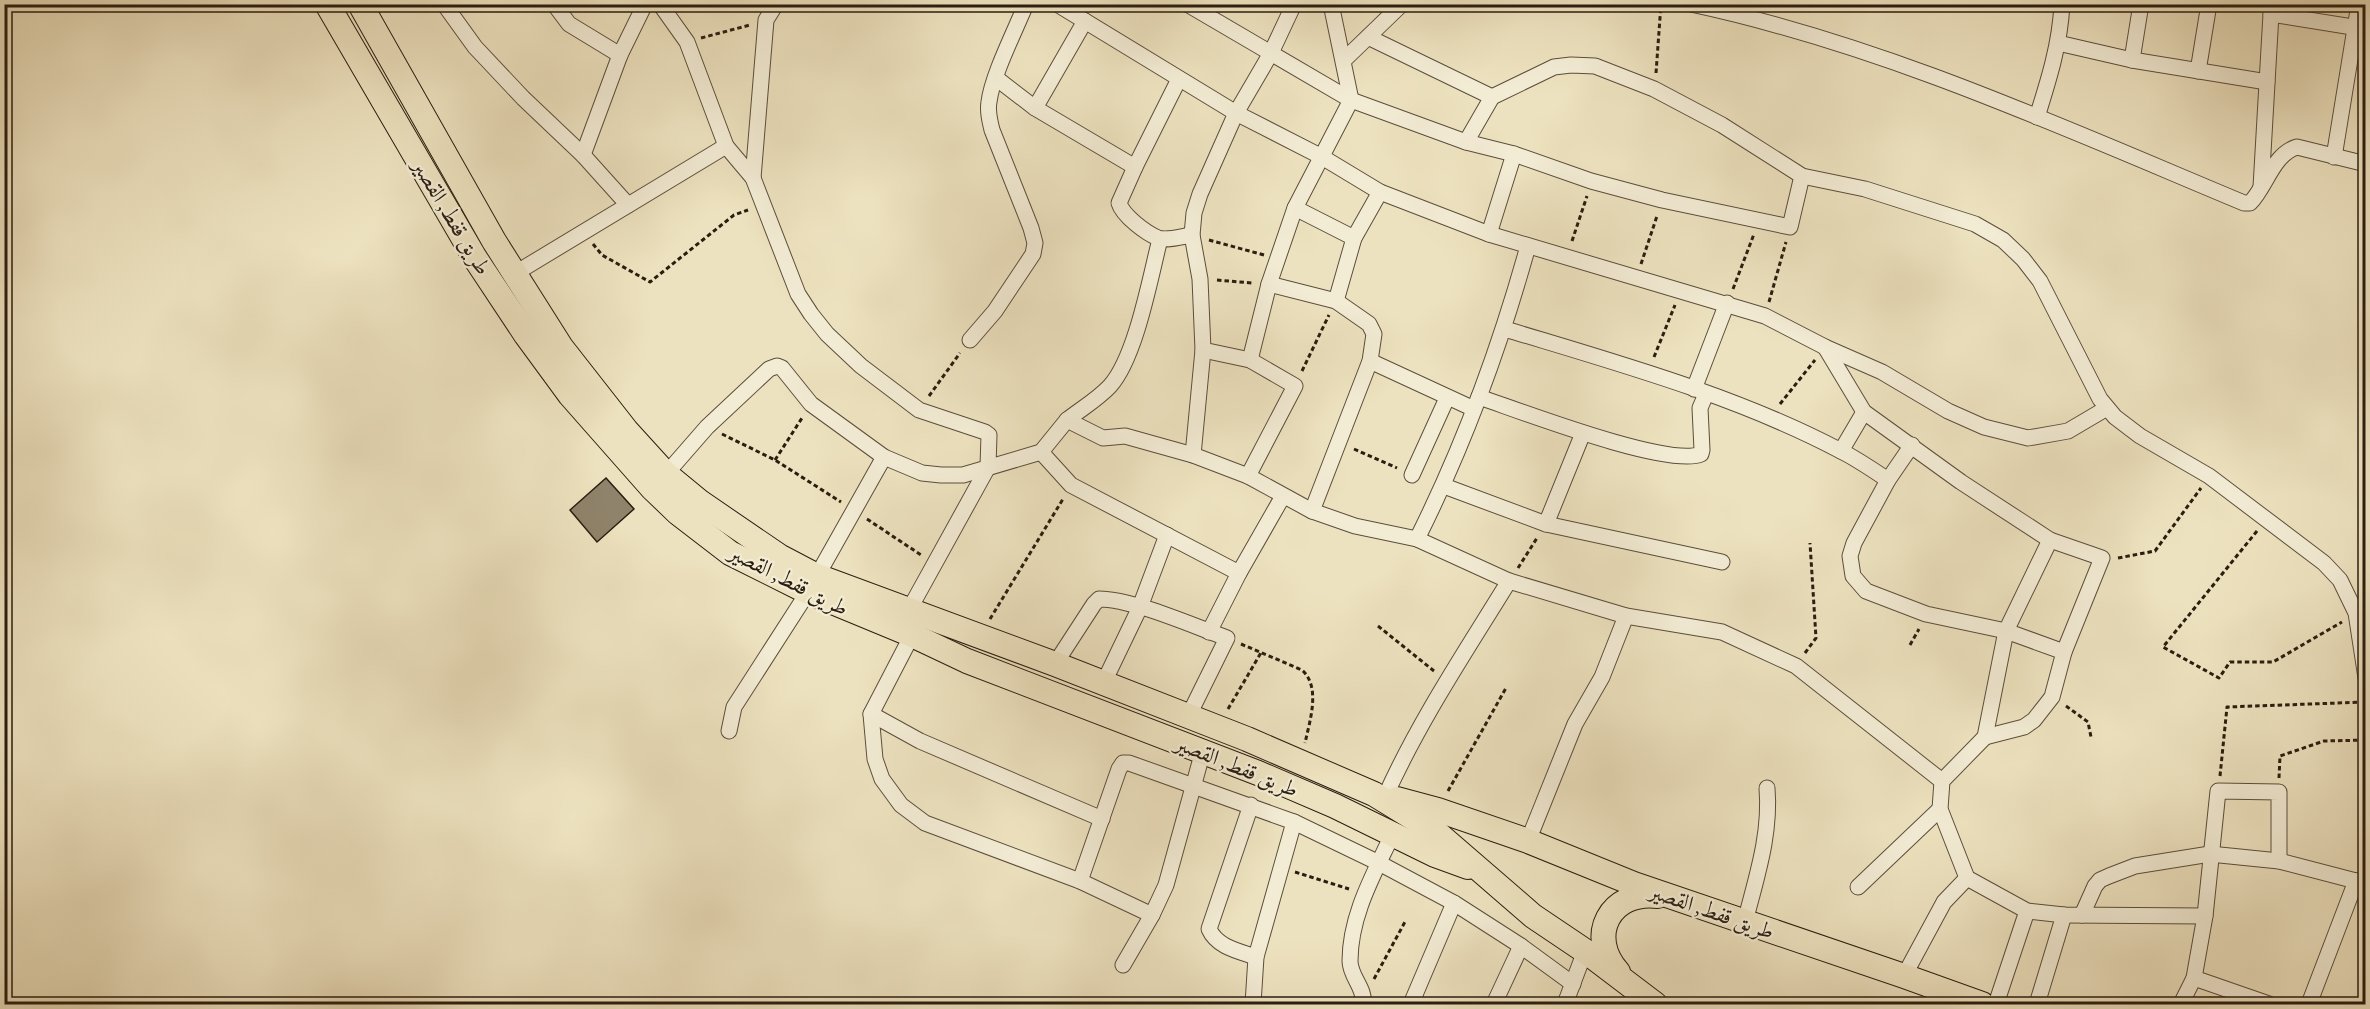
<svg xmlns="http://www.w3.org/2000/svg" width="2370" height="1009" font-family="'EB Garamond',Amiri,serif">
<rect width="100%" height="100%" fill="#ede2bf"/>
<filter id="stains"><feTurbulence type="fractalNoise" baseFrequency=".00333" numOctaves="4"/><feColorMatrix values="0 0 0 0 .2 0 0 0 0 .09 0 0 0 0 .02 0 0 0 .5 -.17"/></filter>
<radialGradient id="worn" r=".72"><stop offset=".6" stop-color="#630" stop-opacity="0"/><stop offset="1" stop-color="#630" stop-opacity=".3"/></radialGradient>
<polygon fill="#8f836b" stroke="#2a1d10" stroke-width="1.5" points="606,478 634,509 597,542 570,510"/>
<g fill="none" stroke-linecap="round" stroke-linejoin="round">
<g stroke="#5b4e3c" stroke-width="17">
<g id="minor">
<polyline points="444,4 475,47 523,98 583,155 628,205"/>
<polyline points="554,4 569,24 620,55"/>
<polyline points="660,4 687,42 726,146 753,178 798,294 811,314 827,334 861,366 919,410 985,432 989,435 988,467 909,610"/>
<polyline points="1057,4 1236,113 1322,157 1380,192 1489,234 1765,316 1825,347 1882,372 1948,411 1984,427 2028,438 2068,431 2107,408"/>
<polyline points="1187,4 1351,100 1466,142 1514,154 1591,181 1662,200 1790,227 1802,176"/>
<path d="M 1691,4 C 1883,45 2064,128 2244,203 L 2250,203 C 2266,187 2273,154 2297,147 L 2366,164"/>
<polyline points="2272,4 2271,14 2365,29"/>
<polyline points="1368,37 1492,97"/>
<polyline points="2058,43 2132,60 2267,82"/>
<polyline points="1344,60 1402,4"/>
<polyline points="2132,60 2141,4"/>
<polyline points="2198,71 2209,4"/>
<polyline points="996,78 1035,108 1135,167"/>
<path d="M 1179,79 L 1135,167 L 1119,203 C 1123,216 1146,233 1158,238 C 1167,241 1183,236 1192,235"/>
<polyline points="1035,108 1085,21"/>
<path d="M 2037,117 C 2049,79 2060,44 2062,4"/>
<polyline points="1466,142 1492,97 1554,67 1571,65 1595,66 1654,89 1722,125 1802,176 1865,189 1975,224 2003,240 2023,259 2040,281 2100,399 2115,417 2140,436 2209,476 2324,563 2340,580 2356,613 2366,678"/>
<polyline points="583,155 620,55 645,4"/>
<polyline points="2334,157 2359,4"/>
<polyline points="753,178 766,20 776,4"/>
<polyline points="2261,187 2271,14"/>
<polyline points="1295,208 1354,238"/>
<polyline points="1489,234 1514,154"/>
<polyline points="514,274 726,146"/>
<polyline points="1269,284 1336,301 1369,324 1374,334 1370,361 1312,511"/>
<polyline points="1336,301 1354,238 1380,192"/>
<path d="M 1505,329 C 1617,363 1737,396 1841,451 C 1857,459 1873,470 1888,480"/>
<path d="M 970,340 L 995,311 L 1033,254 L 1035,243 L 1031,228 L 992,130 C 990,121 987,112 989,102 C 992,76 1015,31 1026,4"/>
<polyline points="1825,347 1864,412 1961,482 2050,540 2102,558 2064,652 2052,697 2034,720 2024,727 1985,737"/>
<polyline points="1203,350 1250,360 1295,386 1248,476"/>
<polyline points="1250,360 1269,284 1295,208 1351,100 1331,4"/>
<polyline points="1370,361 1474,409"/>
<polyline points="1694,389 1727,303"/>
<path d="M 1479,397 C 1518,410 1668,468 1701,454 L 1702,450 L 1700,408 L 1706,394"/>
<path d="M 1067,420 C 1081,409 1098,399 1110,386 C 1136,357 1150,278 1160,239"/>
<polyline points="1912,445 1888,480 1854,543 1850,556 1853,576 1866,591 1926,614 2006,631 2064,652"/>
<polyline points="1841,451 1864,412"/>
<polyline points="1041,452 1071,485 1239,573"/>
<polyline points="1193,455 1203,350 1200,279 1192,235 1194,213 1200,194 1236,113 1271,53 1294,4"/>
<polyline points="666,474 707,427 769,369 777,366 782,368 811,404 884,457 922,473 941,475 963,475 1041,452 1067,420 1103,438 1125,436 1193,455 1248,476 1312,511 1355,526 1417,539 1509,581 1626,616 1722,632 1796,666 1942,781"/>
<polyline points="1412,475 1447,398"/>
<polyline points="1444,486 1546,524 1722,562"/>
<polyline points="1546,524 1583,433"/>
<path d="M 1417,539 C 1464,445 1500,347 1528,246"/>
<polyline points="2050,540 2006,631 1985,737 1942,781 1940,809 1967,878 2027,911 2064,915 2205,916"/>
<polyline points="817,576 884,457"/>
<polyline points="1209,632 1239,573 1283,496"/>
<polyline points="912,635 871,714 875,759 882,779 901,805 925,823 1080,881 1152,915"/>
<path d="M 1055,664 L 1094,604 L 1099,599 C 1133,599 1193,626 1227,638 L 1188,717"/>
<polyline points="1103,684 1140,607 1167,535"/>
<polyline points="871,714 920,741 1102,819"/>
<polyline points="729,731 734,707 808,592"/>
<path d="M 1385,797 C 1419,721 1466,651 1509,581"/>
<path d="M 1251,805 L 1209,929 C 1217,947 1238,951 1256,957"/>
<polyline points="1528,841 1575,724 1602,677 1626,616"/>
<polyline points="1080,881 1119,769 1123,763 1129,763 1294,822 1379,863 1454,903 1521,946 1573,984"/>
<polyline points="1858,887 1940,809"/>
<polyline points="2082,915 2095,886 2100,880 2109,876 2135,866 2210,854 2279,861 2356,881 2366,880"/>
<path d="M 1745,922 C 1756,878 1771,835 1767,788"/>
<polyline points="1123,965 1152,915 1166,885 1203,751"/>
<polyline points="1904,976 1944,902 1967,878"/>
<polyline points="1253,1004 1256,957 1294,822"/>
<path d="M 1363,1004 C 1366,989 1350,977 1350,961 C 1350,915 1374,874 1393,833"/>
<polyline points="1411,1004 1454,903"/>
<polyline points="1494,1004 1521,946"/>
<polyline points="1565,1004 1585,951"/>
<polyline points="1996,1004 2027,911"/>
<polyline points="2037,1004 2064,915"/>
<polyline points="2181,1004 2194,978"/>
<polyline points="2269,1004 2194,978 2205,916 2218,791 2279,792 2279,861"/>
<polyline points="2309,1004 2356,881"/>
</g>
</g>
<g stroke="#2a1d10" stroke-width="26">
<g id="primary">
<polyline points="327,4 475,258 526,335 570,395 652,488 678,513 730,553 808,592 912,635 967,661 1258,773 1335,806 1435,855 1468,867"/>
<polyline points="360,4 494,241 561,347 626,430 666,474 700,502 779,556 817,576 1055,664 1247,739 1374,794 1436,832 1533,916 1585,951 1655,1004"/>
<polyline points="1397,799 1438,810 1528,841 1634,884 1904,976 1982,1004"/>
<path d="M 1618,972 C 1586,936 1610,890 1658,896"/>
</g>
</g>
<g stroke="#2a1d10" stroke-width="3" stroke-dasharray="4.5 3" stroke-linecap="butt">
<polyline points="701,38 750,25"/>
<polyline points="1656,73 1661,4"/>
<polyline points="1209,240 1264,255"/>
<polyline points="1572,241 1587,196"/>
<polyline points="593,244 602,255 650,282 734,215 748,210"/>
<polyline points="1641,264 1657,216"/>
<polyline points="1217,280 1252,283"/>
<polyline points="1733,289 1754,234"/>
<polyline points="1769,302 1786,242"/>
<polyline points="1654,357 1675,305"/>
<polyline points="1302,371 1329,315"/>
<polyline points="929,396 960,353"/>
<polyline points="1780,404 1815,360"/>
<polyline points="722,434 775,460 841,502"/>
<polyline points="1354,449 1397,468"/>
<polyline points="775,460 802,418"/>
<polyline points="867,519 921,555"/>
<polyline points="2257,531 2163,647 2219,678 2230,662 2273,662 2342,622"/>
<polyline points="2118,558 2155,551 2201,488"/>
<polyline points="1518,568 1537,538"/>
<polyline points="990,619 1063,499"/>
<polyline points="1378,626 1434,671"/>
<path d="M 1241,644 L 1302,670 C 1321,687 1310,720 1305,743"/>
<polyline points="1910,645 1919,629"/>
<polyline points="1805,653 1816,638 1810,543"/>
<polyline points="2066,706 2088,722 2091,737"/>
<polyline points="1228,709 1262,651"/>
<polyline points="2220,776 2227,707 2366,702"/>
<polyline points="2279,778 2280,756 2324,741 2366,740"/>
<polyline points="1448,791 1506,688"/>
<polyline points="1295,872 1349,889"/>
<polyline points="1374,979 1406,920"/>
</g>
<use href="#minor" stroke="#f3ecd5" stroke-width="15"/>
<use href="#primary" stroke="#ede2bf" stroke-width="24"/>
</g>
<g text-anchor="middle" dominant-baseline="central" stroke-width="4.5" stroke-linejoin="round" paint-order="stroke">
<g font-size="22" fill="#2a1d10" stroke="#f3ecd5">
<text transform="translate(452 217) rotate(59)">طريق قفط, القصير</text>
<text transform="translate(789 580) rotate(27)">طريق قفط, القصير</text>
<text transform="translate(1237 766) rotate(22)">طريق قفط, القصير</text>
<text transform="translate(1712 911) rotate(19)">طريق قفط, القصير</text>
</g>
</g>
<rect width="2370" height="1009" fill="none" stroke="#ede2bf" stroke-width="24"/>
<rect x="6" y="6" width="2358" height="997" fill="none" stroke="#2a1d10" stroke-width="3"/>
<rect x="12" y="12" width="2346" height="985" fill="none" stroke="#2a1d10" stroke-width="1.5"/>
<rect width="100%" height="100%" filter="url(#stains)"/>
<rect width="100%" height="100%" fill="url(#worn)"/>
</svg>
